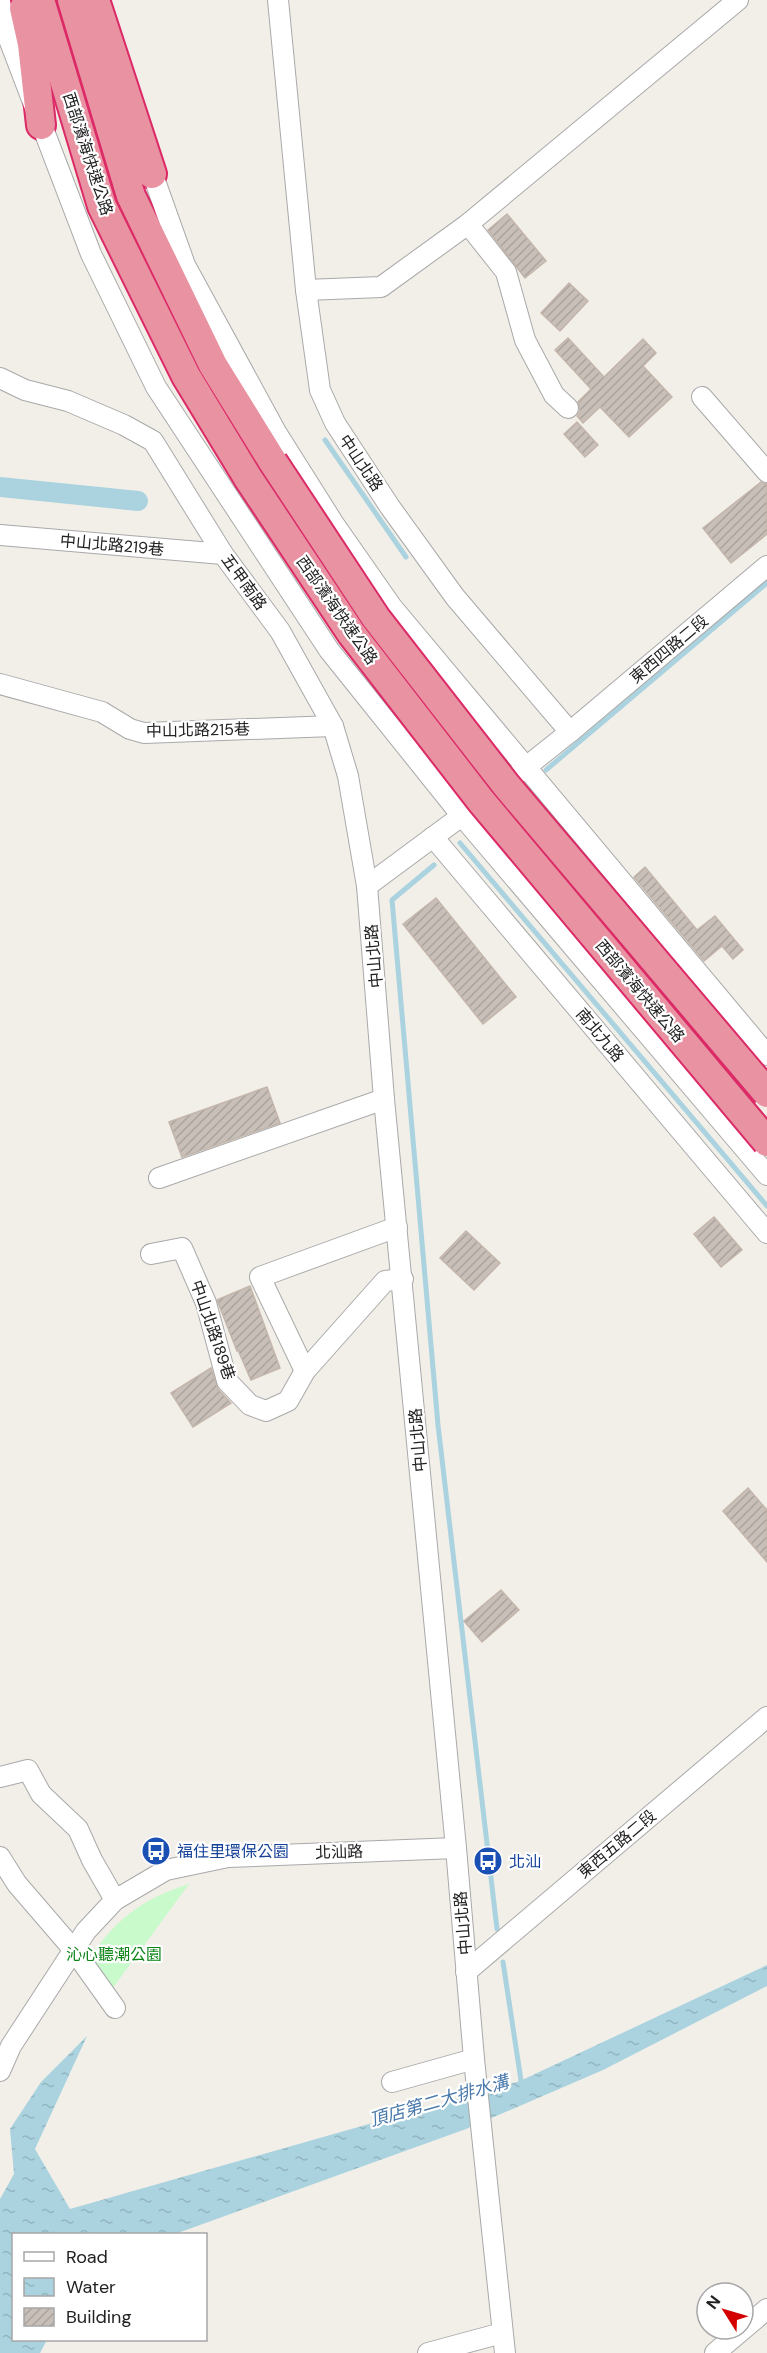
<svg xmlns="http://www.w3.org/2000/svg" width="767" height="2353" font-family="'DM Sans','Noto Sans TC',sans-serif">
<defs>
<pattern id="water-ripples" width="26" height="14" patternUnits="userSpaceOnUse" patternTransform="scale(1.5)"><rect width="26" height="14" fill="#aad3df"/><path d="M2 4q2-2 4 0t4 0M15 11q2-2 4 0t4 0" fill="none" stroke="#92b5bf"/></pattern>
<pattern id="building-hatch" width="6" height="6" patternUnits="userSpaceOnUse" patternTransform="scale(1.5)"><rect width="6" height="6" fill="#c7bfb8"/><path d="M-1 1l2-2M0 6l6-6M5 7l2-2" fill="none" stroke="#aba49e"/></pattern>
</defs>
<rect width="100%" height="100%" fill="#f2efe9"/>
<path fill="#c8facc" d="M 189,1884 L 112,1989 L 88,1961 C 113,1921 143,1898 189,1884 Z"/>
<polygon fill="url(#water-ripples)" points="767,1965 767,1986 603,2070 466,2129 175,2234 14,2234 14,2340 47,2340 40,2353 0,2353 0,2199 14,2174 10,2129 41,2082 87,2036 35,2149 70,2209 520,2081"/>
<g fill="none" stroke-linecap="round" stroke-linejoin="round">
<g stroke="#aad3df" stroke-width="5">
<polyline points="325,440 406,557"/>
<polyline points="546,770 767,583"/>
<polyline points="460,843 767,1206"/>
<polyline points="434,865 392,900 438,1425 497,1929"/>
<polyline points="503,1962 522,2087"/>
</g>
<polyline stroke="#aad3df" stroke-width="20" points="0,487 138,501"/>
</g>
<g fill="url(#building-hatch)" stroke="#c4b6ab" stroke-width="1.5">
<polygon points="507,214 546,261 525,278 488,230"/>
<polygon points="569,283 588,301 560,331 541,313"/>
<polygon points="568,338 604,377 643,339 656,353 643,366 672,397 629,437 600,407 583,423 577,416 580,410 578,402 591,389 555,350"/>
<polygon points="577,422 598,445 585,457 564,434"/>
<polygon points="761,482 767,484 767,534 731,563 703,528"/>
<polygon points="645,867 697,930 715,916 743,950 733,959 722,946 704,961 634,877"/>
<polygon points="436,898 516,997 483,1024 403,924"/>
<polygon points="267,1087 280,1123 182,1157 169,1122"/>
<polygon points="714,1217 742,1250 721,1267 694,1234"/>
<polygon points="466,1231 500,1263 474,1290 440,1258"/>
<polygon points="250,1286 280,1368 251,1380 238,1350 237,1351 217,1300"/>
<polygon points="211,1368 218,1389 231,1403 193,1427 171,1393"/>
<polygon points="748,1488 767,1510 767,1562 723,1511"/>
<polygon points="501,1590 519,1610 482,1642 464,1621"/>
</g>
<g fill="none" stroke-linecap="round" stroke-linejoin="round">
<g stroke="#a9a9a9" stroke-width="22">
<g id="minor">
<polyline points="278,0 306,290 320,390 335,423 390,507 455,597 570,732 516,775"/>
<polyline points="0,2 7,34 91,254 156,387 329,650 462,816 767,1175"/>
<polyline points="149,164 185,265 276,432 334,524 392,607 767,1055"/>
<polyline points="468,224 506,272 525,340 554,395 568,408"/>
<polyline points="306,290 381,287 468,224 738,0"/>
<polyline points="0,378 25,390 68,401 124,425 153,441 223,554 280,631 333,726 348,776 367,886 384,1099 456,1848 474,2059 505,2353"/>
<polyline points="702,397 767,472"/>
<polyline points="0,535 223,554"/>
<polyline points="0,684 102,712 130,729 144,733 333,726"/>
<polyline points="570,732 767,566"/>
<polyline points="433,837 767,1233"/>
<polyline points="367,886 471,809"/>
<polyline points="159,1178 384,1099"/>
<polyline points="151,1254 182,1248 206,1303 227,1381 250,1405 266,1411 288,1401 305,1371 385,1281 403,1279"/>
<polyline points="305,1371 260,1277 397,1227"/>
<polyline points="0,1777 28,1770 41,1794 78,1829 92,1860 115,1900"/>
<polyline points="0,1857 17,1884 73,1949 115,2008"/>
<polyline points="466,1972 767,1717"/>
<polyline points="0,2071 11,2046 86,1931 115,1900 166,1870 228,1857 456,1848"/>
<polyline points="392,2082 474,2059"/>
<polyline points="428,2353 502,2333"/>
<polyline points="715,2353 767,2309"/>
</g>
</g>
<g stroke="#dc2a67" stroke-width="32">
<g id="highway">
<polyline points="40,0 102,206 186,376 248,478"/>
<polyline points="72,0 131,196 213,365 273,462"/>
<polyline points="95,0 152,174"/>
<polyline points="24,8 32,44 41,125"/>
</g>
</g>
<use href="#minor" stroke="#fff" stroke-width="20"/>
<use href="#highway" stroke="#e892a2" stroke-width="28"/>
<g stroke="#dc2a67" stroke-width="32" stroke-linecap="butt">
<g id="highway-bridge">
<polyline points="273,462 376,618 506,785 767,1093"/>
<polyline points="248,478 351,633 481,801 767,1142"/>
</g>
</g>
<use href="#highway-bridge" stroke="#e892a2" stroke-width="28"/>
</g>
<defs>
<g id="bus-disc" transform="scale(1.5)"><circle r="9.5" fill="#1a4fb4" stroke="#fff"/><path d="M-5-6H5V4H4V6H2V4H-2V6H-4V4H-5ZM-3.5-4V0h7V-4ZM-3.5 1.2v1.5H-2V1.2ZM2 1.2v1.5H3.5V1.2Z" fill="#fff"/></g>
</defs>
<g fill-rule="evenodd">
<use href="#bus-disc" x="156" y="1851"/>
<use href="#bus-disc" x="488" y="1861"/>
</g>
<g text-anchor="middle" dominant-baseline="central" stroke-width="4.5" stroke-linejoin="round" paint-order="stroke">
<g font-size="16" fill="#222" stroke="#fff">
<text transform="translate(88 154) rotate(72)">西部濱海快速公路</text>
<text transform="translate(361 463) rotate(56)">中山北路</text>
<text transform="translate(112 545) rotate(5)">中山北路219巷</text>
<text transform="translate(244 582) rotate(54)">五甲南路</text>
<text transform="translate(337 610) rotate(55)">西部濱海快速公路</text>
<text transform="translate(669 649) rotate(-40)">東西四路二段</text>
<text transform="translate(198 730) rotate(-1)">中山北路215巷</text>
<text transform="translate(374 956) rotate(-95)">中山北路</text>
<text transform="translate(640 991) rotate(50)">西部濱海快速公路</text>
<text transform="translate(600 1035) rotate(50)">南北九路</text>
<text transform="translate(213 1330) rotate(71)">中山北路189巷</text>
<text transform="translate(418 1440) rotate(-95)">中山北路</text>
<text transform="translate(617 1844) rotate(-40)">東西五路二段</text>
<text transform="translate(339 1852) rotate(-2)">北汕路</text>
<text transform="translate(463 1923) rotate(-95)">中山北路</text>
</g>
<g font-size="16" fill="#164399" stroke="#fff" text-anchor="start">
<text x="177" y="1851">福住里環保公園</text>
<text x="509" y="1861">北汕</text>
</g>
<g font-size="16" fill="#0c8416" stroke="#fff">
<text x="114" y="1954">沁心聽潮公園</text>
</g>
<g font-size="18" font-style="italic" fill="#4a7aab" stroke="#fff">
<text transform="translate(439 2101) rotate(-16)">頂店第二大排水溝</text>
</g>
</g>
<rect x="12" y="2233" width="195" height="108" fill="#ffffff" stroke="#a7a7a7" stroke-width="1.5"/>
<rect x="24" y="2252" width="30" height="9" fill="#ffffff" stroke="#a7a7a7" stroke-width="1.5"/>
<text x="66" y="2263" font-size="18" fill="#222222">Road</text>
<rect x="24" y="2278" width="30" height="18" fill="url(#water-ripples)" stroke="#a7a7a7" stroke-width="1.5"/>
<text x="66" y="2293" font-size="18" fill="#222222">Water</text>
<rect x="24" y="2308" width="30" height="18" fill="url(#building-hatch)" stroke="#a7a7a7" stroke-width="1.5"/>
<text x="66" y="2323" font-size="18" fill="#222222">Building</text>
<g transform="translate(725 2311) rotate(307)"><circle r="28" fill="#ffffff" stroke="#a7a7a7" stroke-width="1.5"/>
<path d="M0-4.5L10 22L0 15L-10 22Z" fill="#d40000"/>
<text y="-9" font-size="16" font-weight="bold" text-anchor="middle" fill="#222222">N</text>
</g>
</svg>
